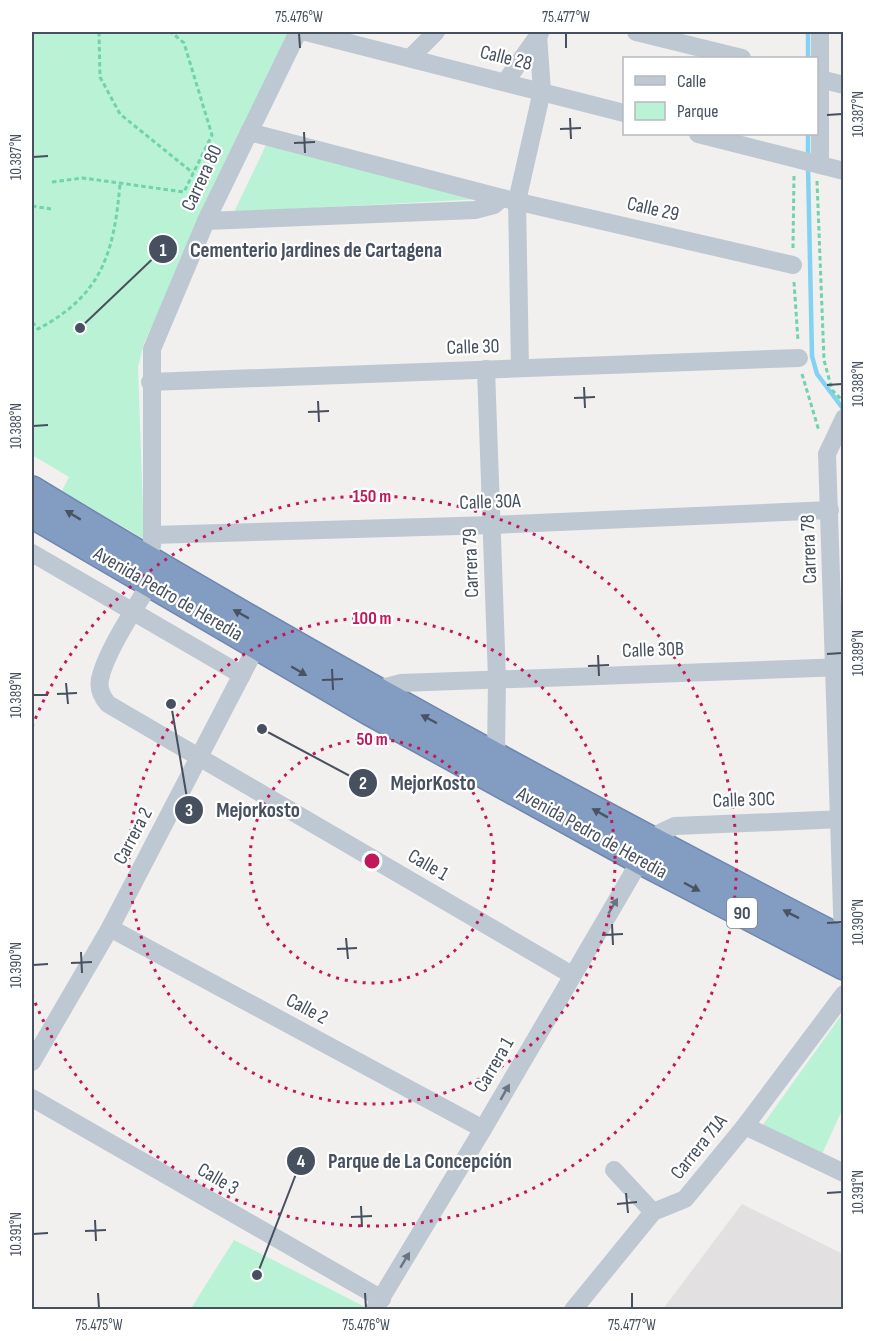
<svg xmlns="http://www.w3.org/2000/svg" width="875" height="1341" font-family="'Sofia Sans Condensed',sans-serif">
<rect width="100%" height="100%" fill="#f2efef"/>
<polygon fill="#e3e0e1" points="742,1204 843,1254 843,1309 663,1309"/>
<g fill="#baf2d5">
<polygon points="32,32 289,32 144,343 138,367 144,539 62,491 69,477 32,455"/>
<polygon points="267,143 481,199 234,212"/>
<polygon points="843,1013 843,1108 822,1154 762,1126"/>
<polygon points="234,1240 369,1309 190,1310"/>
</g>
<g fill="none" stroke-linecap="round" stroke-linejoin="round">
<g stroke="#84d2f2" stroke-width="4.5">
<polyline points="808,58 808,32"/>
<polyline points="808,158 808,134"/>
<polyline points="808,166 812,356 817,374 844,410"/>
</g>
<g stroke="#6e87ad" stroke-width="30">
<g id="highway">
<path d="M 32,490 C 296,651 568,799 844,941"/>
<polyline points="32,514 369,711 640,860 844,966"/>
</g>
</g>
<g stroke="#70d3aa" stroke-width="3" stroke-dasharray="4.5 3" stroke-linecap="butt">
<polyline points="99,32 100,77 120,114 193,173"/>
<polyline points="817,181 824,360 832,390 844,402"/>
<polyline points="52,182 83,178 184,192 212,135 184,43 171,32"/>
<polyline points="32,206 51,209"/>
<polyline points="793,248 794,174"/>
<polyline points="794,282 798,341"/>
<path d="M 32,322 L 38,329 C 102,295 114,253 120,184"/>
<polyline points="802,374 819,431"/>
</g>
<g stroke="#bec8d2" stroke-width="18">
<polyline points="306,32 624,113"/>
<polyline points="636,32 742,58"/>
<polyline points="411,57 436,32"/>
<polyline points="816,78 844,85"/>
<polyline points="506,81 540,33"/>
<polyline points="249,132 502,198 793,265"/>
<polyline points="698,134 844,171"/>
<polyline points="820,165 820,32"/>
<polyline points="206,221 475,210 494,205 502,198"/>
<polyline points="520,367 517,201 542,91 538,35"/>
<polyline points="486,369 497,678 496,755"/>
<polyline points="150,382 799,358"/>
<polyline points="152,535 492,525 830,510"/>
<polyline points="152,546 152,349 206,221 298,32"/>
<polyline points="32,553 242,675"/>
<path d="M 150,583 C 135,609 106,651 100,679 C 98,689 102,697 108,704 L 572,975"/>
<polyline points="377,699 386,687 401,683 844,667"/>
<polyline points="110,928 483,1129"/>
<polyline points="843,941 827,454 844,418"/>
<polyline points="32,1062 110,928 262,636"/>
<polyline points="32,1098 382,1299"/>
<polyline points="745,1126 844,1173"/>
<polyline points="614,1170 653,1212"/>
<polyline points="374,1310 483,1129 651,842 662,832 675,826 844,819"/>
<polyline points="573,1310 653,1212 685,1199 745,1126 844,994"/>
</g>
<use href="#highway" stroke="#839cc1" stroke-width="27"/>
</g>
<defs><path id="oneway-solid" d="M-6-.8H1V-3.2L6.5 0L1 3.2V.8H-6Z" transform="scale(1.5)"/></defs>
<g fill="#495463">
<use href="#oneway-solid" transform="translate(73 515) rotate(-149)"/>
<use href="#oneway-solid" transform="translate(241 614) rotate(-151)"/>
<use href="#oneway-solid" transform="translate(299 671) rotate(30)"/>
<use href="#oneway-solid" transform="translate(429 719) rotate(-152)"/>
<use href="#oneway-solid" transform="translate(600 813) rotate(-151)"/>
<use href="#oneway-solid" transform="translate(692 887) rotate(28)"/>
<use href="#oneway-solid" transform="translate(791 914) rotate(-153)"/>
</g>
<g fill="#6a7481">
<use href="#oneway-solid" transform="translate(613 906) rotate(-59)"/>
<use href="#oneway-solid" transform="translate(505 1092) rotate(-60)"/>
<use href="#oneway-solid" transform="translate(405 1260) rotate(-59)"/>
</g>
<path fill="none" stroke="#46505e" stroke-width="2" d="M 299,33 L 300,48M 566,33 L 566,48M 827,115 L 842,114M 570,118 L 571,139M 560,129 L 581,128M 304,132 L 305,153M 294,143 L 315,142M 33,157 L 48,156M 827,385 L 842,384M 584,387 L 585,408M 574,398 L 595,397M 318,401 L 319,422M 308,412 L 329,411M 33,426 L 48,425M 827,654 L 842,653M 598,655 L 599,676M 588,666 L 609,665M 332,669 L 333,690M 322,680 L 343,679M 66,683 L 68,704M 57,694 L 77,693M 33,695 L 48,695M 827,923 L 842,922M 612,924 L 613,945M 602,935 L 623,934M 346,938 L 348,959M 337,949 L 357,948M 81,952 L 82,973M 71,963 L 92,962M 33,965 L 48,964M 626,1193 L 628,1213M 827,1193 L 842,1192M 617,1204 L 637,1202M 361,1206 L 362,1227M 351,1217 L 372,1216M 95,1220 L 96,1241M 85,1231 L 106,1230M 33,1234 L 48,1233M 98,1293 L 99,1308M 365,1293 L 366,1308M 632,1293 L 632,1308"/>
<g fill="none" stroke="#c2185b" stroke-width="3" stroke-dasharray="3 6">
<circle cx="372" cy="861" r="122"/>
<circle cx="372" cy="861" r="243"/>
<path d="M32 727A365 365 0 1 1 32 995"/>
</g>
<g text-anchor="middle" dominant-baseline="central" stroke-width="4.5" stroke-linejoin="round" paint-order="stroke">
<rect fill="#fff" stroke="#7e848e" stroke-width="1.5" x="727" y="898" width="30" height="30" rx="4.5"/>
<g font-size="18" font-weight="bold" fill="#46505e">
<text x="742" y="913">90</text>
</g>
<g font-size="20" fill="#46505e" stroke="#fff">
<text transform="translate(506 58) rotate(14)">Calle 28</text>
<text transform="translate(202 178) rotate(-65)">Carrera 80</text>
<text transform="translate(653 209) rotate(13)">Calle 29</text>
<text transform="translate(473 347) rotate(-2)">Calle 30</text>
<text transform="translate(490 502) rotate(-2)">Calle 30A</text>
<text transform="translate(809 549) rotate(-92)">Carrera 78</text>
<text transform="translate(471 563) rotate(-92)">Carrera 79</text>
<text transform="translate(168 594) rotate(30)">Avenida Pedro de Heredia</text>
<text transform="translate(653 650) rotate(-2)">Calle 30B</text>
<text transform="translate(744 800) rotate(-2)">Calle 30C</text>
<text transform="translate(592 833) rotate(29)">Avenida Pedro de Heredia</text>
<text transform="translate(133 836) rotate(-62)">Carrera 2</text>
<text transform="translate(428 865) rotate(30)">Calle 1</text>
<text transform="translate(307 1009) rotate(28)">Calle 2</text>
<text transform="translate(494 1065) rotate(-60)">Carrera 1</text>
<text transform="translate(699 1147) rotate(-51)">Carrera 71A</text>
<text transform="translate(218 1179) rotate(30)">Calle 3</text>
</g>
</g>
<circle cx="372" cy="861" r="9" fill="#c2185b" stroke="#fff" stroke-width="3"/>
<g font-size="18" text-anchor="middle" font-weight="bold" fill="#c2185b" stroke="#fff" stroke-width="4.5" stroke-linejoin="round" paint-order="stroke">
<text x="372" y="502">150 m</text>
<text x="372" y="624">100 m</text>
<text x="372" y="745">50 m</text>
</g>
<path fill="none" stroke="#46505e" stroke-width="2" d="M80 328L163 249M262 729L363 783M171 704L189 810M257 1275L301 1161"/>
<g fill="#46505e" stroke="#fff" stroke-width="2">
<circle cx="80" cy="328" r="6"/>
<circle cx="262" cy="729" r="6"/>
<circle cx="171" cy="704" r="6"/>
<circle cx="257" cy="1275" r="6"/>
<circle cx="163" cy="249" r="15"/>
<circle cx="363" cy="783" r="15"/>
<circle cx="189" cy="810" r="15"/>
<circle cx="301" cy="1161" r="15"/>
</g>
<g font-size="18" text-anchor="middle" font-weight="bold" fill="#fff">
<text x="163" y="256">1</text>
<text x="363" y="789">2</text>
<text x="189" y="816">3</text>
<text x="301" y="1167">4</text>
</g>
<g font-size="21" text-anchor="middle" font-weight="bold" fill="#46505e" stroke="#fff" stroke-width="4.5" stroke-linejoin="round" paint-order="stroke">
<text x="316" y="257">Cementerio Jardines de Cartagena</text>
<text x="433" y="790">MejorKosto</text>
<text x="258" y="817">Mejorkosto</text>
<text x="420" y="1168">Parque de La Concepción</text>
</g>
<rect width="875" height="1341" fill="none" stroke="#ffffff" stroke-width="66"/>
<rect x="623" y="57" width="195" height="78" fill="#ffffff" stroke="#b5b9bf" stroke-width="1.5"/>
<rect x="635" y="76" width="30" height="9" fill="#bec8d2" stroke="#b5b9bf" stroke-width="1.5"/>
<text x="677" y="87" font-size="18" fill="#46505e">Calle</text>
<rect x="635" y="102" width="30" height="18" fill="#baf2d5" stroke="#b5b9bf" stroke-width="1.5"/>
<text x="677" y="117" font-size="18" fill="#46505e">Parque</text>
<rect x="33" y="33" width="809" height="1275" fill="none" stroke="#46505e" stroke-width="2"/>
<g font-size="15" text-anchor="middle" fill="#46505e">
<text x="299" y="22">75.476°W</text>
<text x="566" y="22">75.477°W</text>
<text transform="translate(858 114) rotate(-90)" y="5">10.387°N</text>
<text transform="translate(16 157) rotate(-90)" y="5">10.387°N</text>
<text transform="translate(858 384) rotate(-90)" y="5">10.388°N</text>
<text transform="translate(16 426) rotate(-90)" y="5">10.388°N</text>
<text transform="translate(858 653) rotate(-90)" y="5">10.389°N</text>
<text transform="translate(16 695) rotate(-90)" y="5">10.389°N</text>
<text transform="translate(858 922) rotate(-90)" y="5">10.390°N</text>
<text transform="translate(16 965) rotate(-90)" y="5">10.390°N</text>
<text transform="translate(858 1192) rotate(-90)" y="5">10.391°N</text>
<text transform="translate(16 1234) rotate(-90)" y="5">10.391°N</text>
<text x="99" y="1330">75.475°W</text>
<text x="366" y="1330">75.476°W</text>
<text x="632" y="1330">75.477°W</text>
</g>
</svg>
